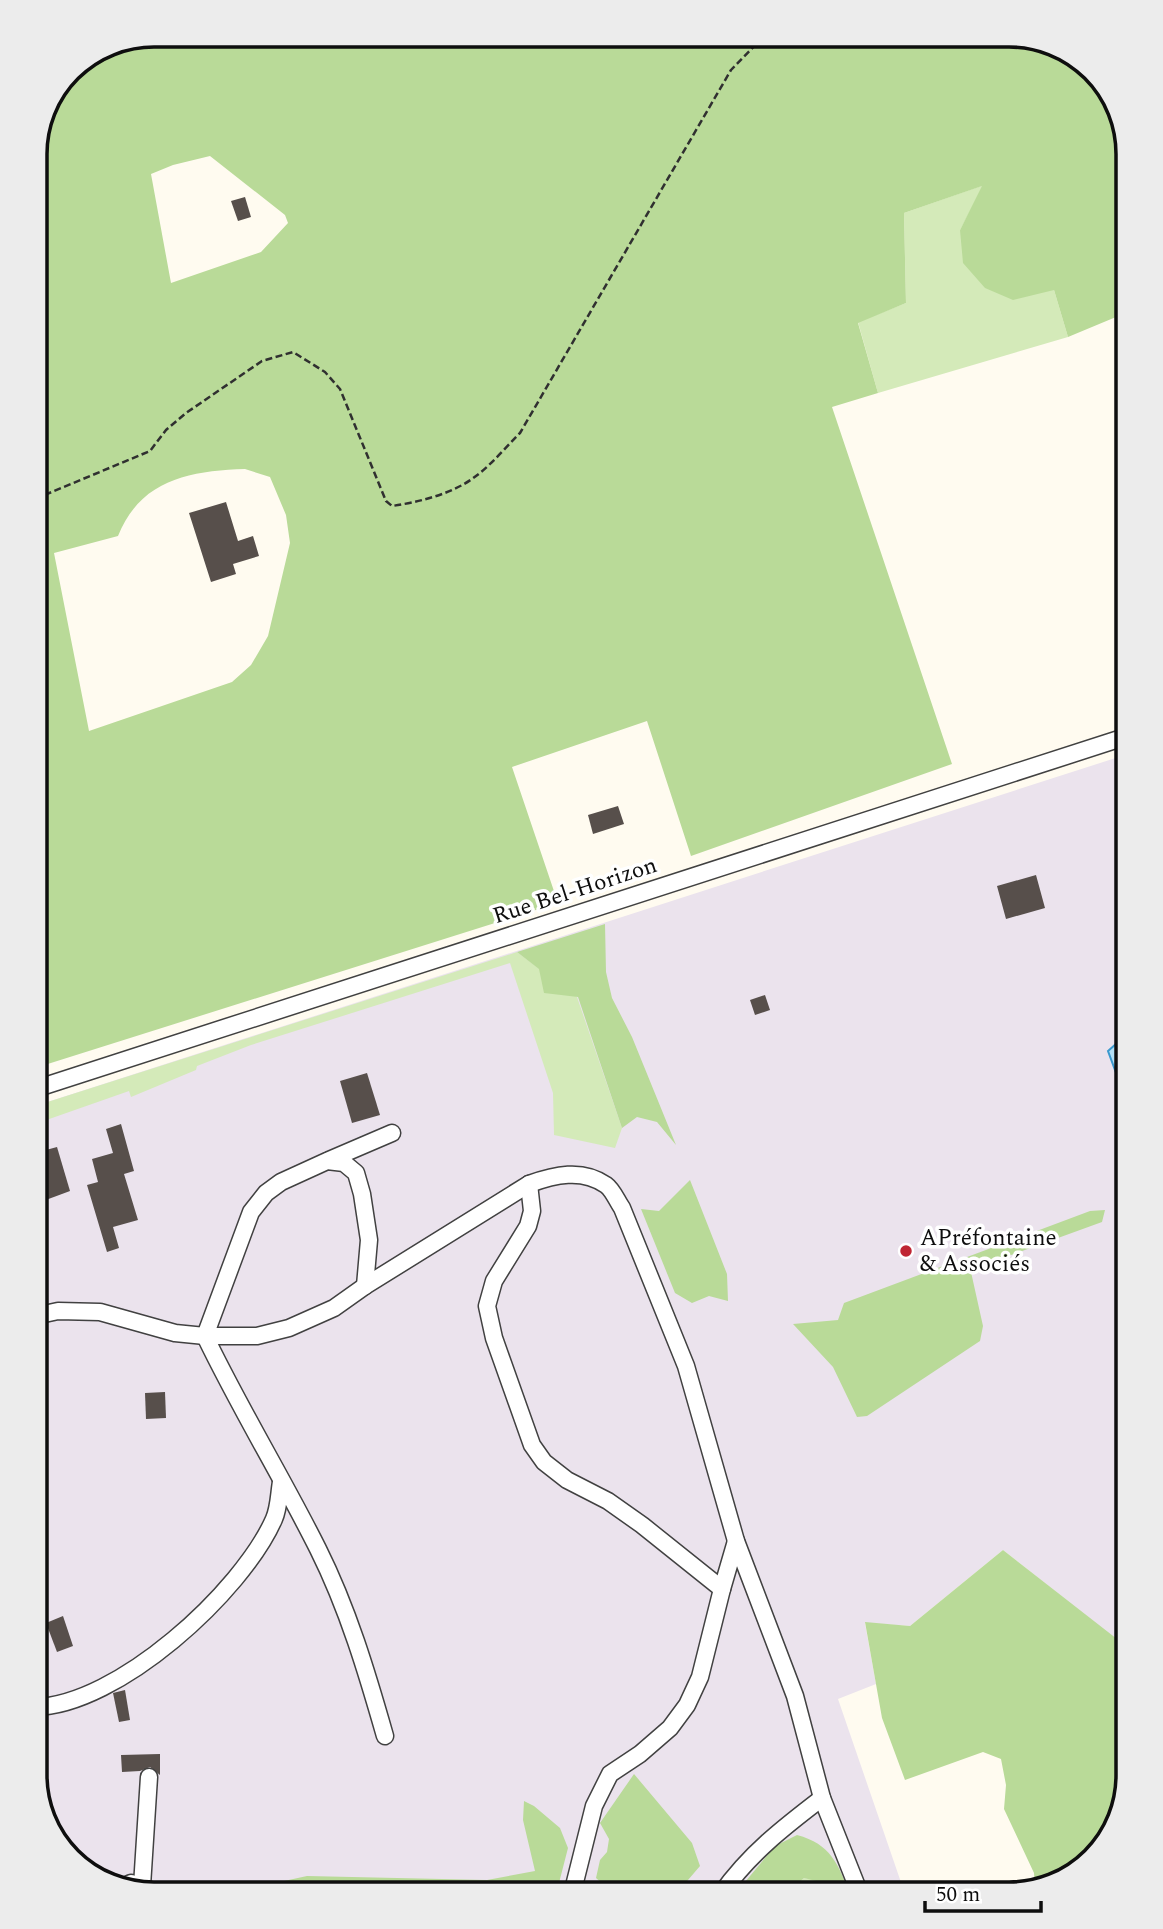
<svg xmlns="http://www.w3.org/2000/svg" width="1163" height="1929" font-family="Spectral,serif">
<rect width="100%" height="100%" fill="#fffbf0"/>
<polygon fill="#ebe3ed" points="1128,754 1128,1640 1117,1640 1003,1550 910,1626 865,1623 876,1684 838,1699 905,1894 147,1894 88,1874 47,1827 35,1775 35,1106"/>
<g fill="#d4eab9">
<polygon points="984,185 960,230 1054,290 1068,337 878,393 858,322 906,303 904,213"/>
<polygon points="517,952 577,997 622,1128 615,1148 554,1135 553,1093 510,963 251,1045 197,1066 196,1070 131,1097 129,1091 35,1124 35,1106"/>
<polygon points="804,1878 816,1880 821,1894 785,1894"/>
</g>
<g fill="#b9da98" fill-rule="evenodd">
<path d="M 1017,35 L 1075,55 L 1116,102 L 1128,154 L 1128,312 L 1068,337 L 1054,290 L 1013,300 L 985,288 L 963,263 L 960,230 L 982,186 L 904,213 L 906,303 L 858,323 L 878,393 L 832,407 L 952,764 L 691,856 L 647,721 L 512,767 L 558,903 L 35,1068 L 35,147 L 70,70 L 109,44 ZM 210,156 L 285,215 L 288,223 L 261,252 L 171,283 L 151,174 L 173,165 ZM 245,469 L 270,477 L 286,515 L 290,543 L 268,636 L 251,665 L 232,682 L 89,731 L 54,553 L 118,536 C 141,479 190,471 245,469 Z"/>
<polygon points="605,924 606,972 612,998 632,1037 676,1145 657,1122 637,1117 622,1128 578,997 544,993 539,969 517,952"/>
<polygon points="690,1180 727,1274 728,1301 709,1296 692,1303 675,1293 641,1209 659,1211"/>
<polygon points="1105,1210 1102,1222 989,1263 971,1272 983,1326 980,1341 867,1416 857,1417 833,1367 793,1324 838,1320 844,1303 1090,1211"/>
<polygon points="1003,1550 1117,1639 1128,1640 1128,1775 1108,1841 1061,1882 1035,1888 1034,1873 1004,1809 1006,1785 1001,1759 983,1752 905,1780 882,1718 865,1622 910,1626"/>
<polygon points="634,1774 692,1843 700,1866 676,1894 614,1894 596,1878 600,1860 607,1852 609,1839 600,1823"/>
<polygon points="524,1801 534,1806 560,1828 568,1848 559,1883 546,1894 352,1894 342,1890 328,1888 321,1894 303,1894 284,1881 307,1876 487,1880 535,1871 523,1820"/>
<path d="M 797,1835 C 831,1844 838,1864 850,1894 L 821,1894 L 816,1881 L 804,1878 L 785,1894 L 735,1894 L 775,1846 Z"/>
</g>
<polygon fill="#b4e0f6" stroke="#3b99ce" stroke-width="2" points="1128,1040 1128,1099 1125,1097 1108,1051 1116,1044"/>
<g fill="#574f4b">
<polygon points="245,197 251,217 238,221 231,201"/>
<polygon points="226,502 238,541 253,536 259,556 233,564 236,574 211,582 189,513"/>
<polygon points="618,806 624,824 593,834 588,815"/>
<polygon points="1036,875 1045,908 1006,919 997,886"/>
<polygon points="765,995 770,1010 755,1015 750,1000"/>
<polygon points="367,1073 380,1115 352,1123 340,1081"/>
<polygon points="121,1124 134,1171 124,1174 138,1220 113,1227 119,1248 107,1252 87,1185 98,1182 92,1159 113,1153 106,1129"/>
<polygon points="57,1147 70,1191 35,1204 35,1153"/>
<polygon points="165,1392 166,1418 146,1419 145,1393"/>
<polygon points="63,1616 73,1646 57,1652 46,1623"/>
<polygon points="125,1690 130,1720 119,1722 113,1693"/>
<polygon points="160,1754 160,1775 150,1767 140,1771 122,1772 121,1755"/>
</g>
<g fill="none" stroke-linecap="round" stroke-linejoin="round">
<g stroke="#414141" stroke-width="19">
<g id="minor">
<polyline points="35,1089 1128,736"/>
<polyline points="329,1160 392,1133"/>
<polyline points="529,1184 532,1211 528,1226 494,1281 487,1306 494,1338 532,1445 544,1462 567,1480 608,1501 642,1525 722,1589 700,1677 687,1705 670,1728 640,1754 610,1774 594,1806 572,1894"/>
<path d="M 365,1286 L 369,1240 L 362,1194 L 356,1173 L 344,1163 L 327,1161 L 281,1182 L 266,1193 L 251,1212 L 205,1336 C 240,1409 282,1477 318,1549 C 348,1609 367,1673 385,1736"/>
<path d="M 35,1316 L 58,1311 L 100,1312 L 175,1333 L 205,1336 L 257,1336 L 289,1328 L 334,1308 L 365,1286 L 529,1184 C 554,1175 582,1168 606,1185 C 613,1190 617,1201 622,1208 L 686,1366 L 736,1541 L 795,1696 L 822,1798 L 860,1894"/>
<polyline points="722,1589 736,1541"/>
<path d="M 35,1707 C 117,1706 242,1592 274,1519 C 279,1508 279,1493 281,1482"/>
<polyline points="124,1886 131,1883 142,1886"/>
<polyline points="149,1894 142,1886 149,1777"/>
<path d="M 721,1894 C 749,1854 784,1827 822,1798"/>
</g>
</g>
<path stroke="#303030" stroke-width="2.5" stroke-dasharray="7 3.5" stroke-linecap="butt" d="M 35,499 L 150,451 L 166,430 L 186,413 L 262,361 L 293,352 L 325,372 L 340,389 L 386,501 L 392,506 C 419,502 453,494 476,476 C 492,464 506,447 520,433 L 731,70 L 762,38"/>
<use href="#minor" stroke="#fff" stroke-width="16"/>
</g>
<circle fill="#bf2533" stroke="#fff" stroke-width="2.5" cx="906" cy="1251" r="7"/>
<g text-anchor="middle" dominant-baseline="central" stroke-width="7" stroke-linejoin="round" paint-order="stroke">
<g font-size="23" fill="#0e0e0e" stroke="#fff">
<text transform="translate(575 891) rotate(-18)">Rue Bel-Horizon</text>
</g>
<g font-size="23" fill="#0e0e0e" stroke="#fff" text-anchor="start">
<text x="920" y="1238">APréfontaine<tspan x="920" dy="26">&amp; Associés</tspan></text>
</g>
</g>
<path d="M0 0H1163V1929H0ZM154 47H1009A107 107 0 0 1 1116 154V1775A107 107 0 0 1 1009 1882H154A107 107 0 0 1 47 1775V154A107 107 0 0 1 154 47Z" fill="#ececec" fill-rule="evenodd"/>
<path fill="none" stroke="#0e0e0e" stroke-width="3.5" d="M154 47H1009A107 107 0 0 1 1116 154V1775A107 107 0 0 1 1009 1882H154A107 107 0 0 1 47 1775V154A107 107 0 0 1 154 47Z"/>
<path d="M925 1901v10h116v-10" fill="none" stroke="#0e0e0e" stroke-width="3.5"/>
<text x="936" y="1901" font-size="21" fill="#0e0e0e" stroke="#ffffff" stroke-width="5" paint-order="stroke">50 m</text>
</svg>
